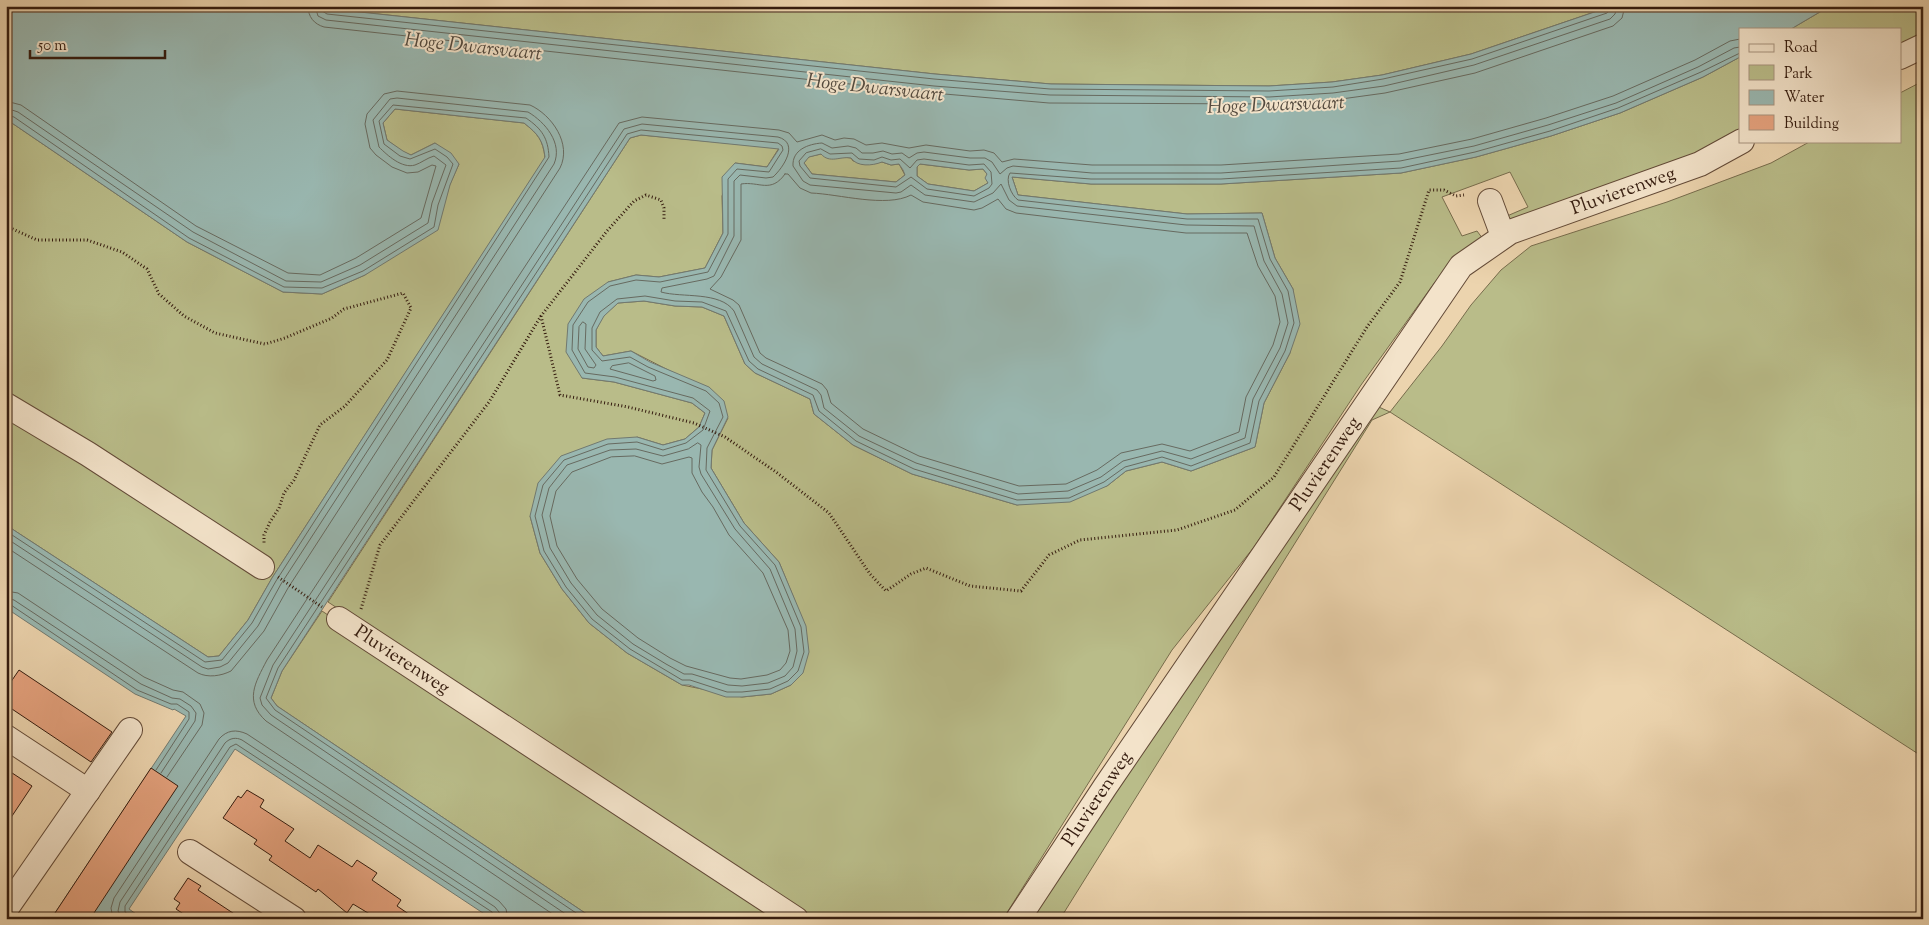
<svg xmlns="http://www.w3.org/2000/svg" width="1929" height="925" font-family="'Sorts Mill Goudy',serif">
<rect width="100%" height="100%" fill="#ecd4ae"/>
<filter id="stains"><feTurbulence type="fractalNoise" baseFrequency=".004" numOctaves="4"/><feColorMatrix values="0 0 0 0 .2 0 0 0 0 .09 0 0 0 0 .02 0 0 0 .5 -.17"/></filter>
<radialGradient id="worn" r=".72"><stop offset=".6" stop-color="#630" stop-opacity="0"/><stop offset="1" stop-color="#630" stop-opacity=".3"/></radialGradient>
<g fill="#b9bc89" stroke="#776c4c">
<polygon points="304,6 1612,6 1471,54 1382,75 1332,82 1269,86 1051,84 935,74"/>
<polygon points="1830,6 1923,6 1923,35 1900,48 1900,29 1791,29"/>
<polygon points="1740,57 1740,133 1681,161 1510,222 1507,216 1528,207 1510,172 1442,197 1462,236 1477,231 1483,239 1459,258 1435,282 1361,385 1254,547 1172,650 1003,919 812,919 328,602 630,138 641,135 779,148 767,167 735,163 722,196 723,233 705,268 659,277 636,275 608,282 582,378 614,382 692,403 705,413 699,427 685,439 663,445 637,437 530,516 540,553 562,589 589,623 627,653 682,685 742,697 771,694 791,685 795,601 779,562 744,523 711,468 712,450 728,418 676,374 631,351 603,356 596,347 596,330 603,316 618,303 644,301 675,306 702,307 724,316 745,364 755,373 810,399 814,414 853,445 912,474 1017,505 1107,486 1126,471 1162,462 1191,471 1255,447 1264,403 1290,353 1293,289 1275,258 1262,213 1187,214 1018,195 1012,177 1091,184 1221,184 1401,173 1476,157 1551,136 1620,113 1703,77"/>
<polygon points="1923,81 1923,757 1390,412 1372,420 1060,919 1030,919 1372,404 1390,412 1442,346 1471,305 1501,270 1531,246 1667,202 1771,163 1811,141 1900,141 1900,93"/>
<path d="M 395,109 L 524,123 C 538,134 543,140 545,158 L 272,578 L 248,620 L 219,656 L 208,657 L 6,525 L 6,119 L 187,242 L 283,292 L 322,294 L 365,275 L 443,207 L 450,184 L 459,164 L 435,143 L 411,155 L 403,152 L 387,140 L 383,123 Z"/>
<polygon points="821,154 851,158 853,161 882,162 891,165 899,164 905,175 896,182 812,174 804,163 808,157"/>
<polygon points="920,164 969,170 983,169 987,174 988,183 974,191 928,184 917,176 917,167"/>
<polygon points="322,611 779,919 594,919 277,706 271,698 282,671"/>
</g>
<path fill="#99b7b0" stroke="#717970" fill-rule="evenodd" d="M 6,6 L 304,6 L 935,74 L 1051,84 L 1269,86 L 1332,82 L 1382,75 L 1471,54 L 1612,6 L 1830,6 L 1791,29 L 1740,29 L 1740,57 L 1703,77 L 1620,113 L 1551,136 L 1476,157 L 1401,173 L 1221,184 L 1091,184 L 1012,177 L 1018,195 L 1187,214 L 1262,213 L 1275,258 L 1293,289 L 1300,324 L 1290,353 L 1264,403 L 1255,447 L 1191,471 L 1162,462 L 1126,471 L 1107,486 L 1070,502 L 1017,505 L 912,474 L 853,445 L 814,414 L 810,399 L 755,373 L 745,364 L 724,316 L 702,307 L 675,306 L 644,301 L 618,303 L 604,316 L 596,330 L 596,347 L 603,356 L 631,351 L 650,362 L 709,387 L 724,401 L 728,417 L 712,450 L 711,468 L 744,523 L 779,562 L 806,626 L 809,652 L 803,673 L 791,685 L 771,694 L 742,697 L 726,697 L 689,685 L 682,685 L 627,653 L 589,623 L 562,589 L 540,553 L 530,516 L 538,483 L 561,456 L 607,439 L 637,437 L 663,445 L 685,439 L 699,427 L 705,413 L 692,403 L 614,382 L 582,378 L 566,352 L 568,324 L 584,299 L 608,282 L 636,275 L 659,277 L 705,268 L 723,233 L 722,177 L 735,163 L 767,167 L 779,149 L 641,135 L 630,138 L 282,671 L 271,698 L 277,706 L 594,919 L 492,919 L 235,749 L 129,909 L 143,919 L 51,919 L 186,716 L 174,709 L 173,710 L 135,694 L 6,608 L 6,525 L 208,657 L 219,656 L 248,620 L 272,578 L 545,157 C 543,140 538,134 524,123 L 395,109 L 383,123 L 387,140 L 403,151 L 411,155 L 435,143 L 451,153 L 459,164 L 450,185 L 438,230 L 365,275 L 322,294 L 283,292 L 187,242 L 6,119 ZM 821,154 C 830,164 840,156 851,158 C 857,167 872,166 882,162 L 891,165 L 899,164 L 903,170 L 905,175 L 896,182 L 812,174 L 804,163 L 809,157 ZM 920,164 L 969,170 L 983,169 L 987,174 L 985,178 L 988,183 L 974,191 L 928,184 L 917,176 L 917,167 Z"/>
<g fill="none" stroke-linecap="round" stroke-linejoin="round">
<g stroke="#676a60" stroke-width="1">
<path d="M 308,6 C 308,17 314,24 324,27 L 933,93 L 1049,103 L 1269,104 L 1334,100 L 1385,93 L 1475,73 L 1613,26 L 1622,18 L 1625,6"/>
<polyline points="315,6 318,16 326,20 934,86 1050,95 1269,97 1333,93 1384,86 1474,65 1610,19 1615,14 1617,6"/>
<polyline points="321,6 322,11 327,14 934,79 1050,89 1269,91 1333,87 1383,79 1472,59 1607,13 1610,10 1611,6"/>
<path d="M 6,101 L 21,105 L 196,226 L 288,273 L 320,275 L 356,258 L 421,218 L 436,166 L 432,165 L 418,172 L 407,173 L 392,167 L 376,155 L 370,148 L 365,124 L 367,114 L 384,94 L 397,91 L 530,105 C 552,115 572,144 560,168 L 288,588 L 264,631 L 231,671 C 221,676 208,678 198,673 L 6,547"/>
<path d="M 6,108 L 18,112 L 193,232 L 286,281 L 321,282 L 360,265 L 428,223 L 432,203 L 446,165 L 434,156 C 427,158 421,163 415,165 C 402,169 387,155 379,147 L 373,120 L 390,99 L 397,98 L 528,112 C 545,122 563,143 554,164 L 281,584 L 258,626 L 228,663 L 220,667 L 208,669 L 202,667 L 6,538"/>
<path d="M 6,115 L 14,117 L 189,238 L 284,287 L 322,288 L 363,271 L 434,227 L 438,205 L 453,164 L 447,157 L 435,149 L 410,159 L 400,156 L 384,144 L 379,121 L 393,105 L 526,118 C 542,129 548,138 549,157 L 276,581 L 252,623 L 222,660 L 205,662 L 6,531"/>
<polygon points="821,149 830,154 852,153 859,159 874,160 882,157 891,160 900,159 910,168 917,160 924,159 969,165 984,164 991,172 992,184 989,188 974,196 927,189 911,177 896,187 810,178 800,166 799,161 806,153"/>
<path d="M 785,174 L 788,174 L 800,188 L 811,193 C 839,194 886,208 911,195 L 923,202 L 974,210 L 982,208 L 998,199 L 1006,209 L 1016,213 L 1186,233 L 1247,233 L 1258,266 L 1275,296 L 1280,322 L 1273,345 L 1246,397 L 1239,432 L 1190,451 L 1162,444 L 1121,453 L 1097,470 L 1066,484 L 1019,486 L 919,456 L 863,429 L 831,403 L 827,390 L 822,384 L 766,358 L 760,353 L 739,305 L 733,300 L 710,289 L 721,277 L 741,240 L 741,184 C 759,181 771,194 785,174 Z"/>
<polygon points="583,322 586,324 585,349 596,365 594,368 588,367 578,349 579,327"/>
<polygon points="629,363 655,376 656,380 653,381 610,369 612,366"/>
<polygon points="698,443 701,445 699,467 701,474 735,529 770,569 795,629 797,651 793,667 785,676 768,683 742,686 728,685 692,674 684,674 666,664 633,644 597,615 571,583 550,548 542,515 549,488 567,465 610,450 636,449 663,456 688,449"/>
<polygon points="635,456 662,464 689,457 692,458 692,473 702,492 713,507 729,535 763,573 788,630 790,651 786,663 780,670 767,675 741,679 730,678 686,666 670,658 638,638 602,609 577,579 557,546 550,516 556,491 572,472 611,457"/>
<polyline points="6,591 18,593 144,677 173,690 183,692 200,704 204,713 202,725 167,777"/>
<polyline points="6,598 14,600 141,684 172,698 180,699 191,706 196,713 195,721 161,773"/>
<polyline points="6,604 11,605 137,690 171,704 177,704 189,712 189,719 156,770"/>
<path d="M 113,919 L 111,908 L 114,898 L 219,739 C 227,730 236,729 247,734 L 499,901 L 506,909 L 508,919"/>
<path d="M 123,919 L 118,911 L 120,902 L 225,743 C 230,738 236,737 242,740 L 495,907 L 499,912 L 501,919"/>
<polyline points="134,919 125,912 125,906 230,747 236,744 492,912 494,919"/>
<path d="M 560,919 L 266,721 C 244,701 255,683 267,660 L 619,123 L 642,117 L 779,130 L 789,133 L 797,142 L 822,135 L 835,140 L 844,138 L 854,139 L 866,145 L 882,143 L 909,148 L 926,145 L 970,151 L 984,150 L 994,153 L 1002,162 L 1014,159 L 1092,165 L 1221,165 L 1399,154 L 1472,139 L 1546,118 L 1613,96 L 1695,60 L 1730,41 L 1740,39"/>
<path d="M 573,919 L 271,715 L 262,705 L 260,698 L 273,665 L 624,129 L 642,124 L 778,137 C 800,143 783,168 773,177 L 766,178 L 740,175 L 734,181 L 734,236 L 714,276 L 707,279 L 662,288 L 661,292 C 682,298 720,291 734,311 L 754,357 L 762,364 L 817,390 L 821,395 L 824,408 L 859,436 L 916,463 L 1018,494 L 1068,491 L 1101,477 L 1123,461 L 1162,451 L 1191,459 L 1245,438 L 1253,399 L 1280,348 L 1288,323 L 1282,294 L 1264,261 L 1254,226 L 1186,225 L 1017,206 L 1009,200 L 1001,184 L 993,193 L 974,202 L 925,195 L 911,185 L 901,192 L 896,193 L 810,185 L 803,181 L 793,166 C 792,150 808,144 822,143 L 832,148 L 848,146 L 856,148 L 862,153 L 873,153 L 883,151 L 892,154 L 902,153 L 909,158 L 917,153 L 924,152 L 970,158 L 985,158 L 992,162 L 1000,174 L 1007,168 L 1013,166 L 1092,173 L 1221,173 L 1400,161 L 1474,146 L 1548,125 L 1616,103 L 1698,67 L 1734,48 L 1740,47"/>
<path d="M 585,919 L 275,710 L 266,698 L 278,668 L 627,134 L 641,130 L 778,143 L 782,146 L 783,150 L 769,172 L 737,169 L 728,179 L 728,234 L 708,272 L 660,282 L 636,280 L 610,286 L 588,302 L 573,325 L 572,350 L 585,373 L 615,377 L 693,398 L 710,411 L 703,430 L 686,443 L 663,450 L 637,442 L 608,444 L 564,460 L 543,485 L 535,516 L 544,551 L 566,587 L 592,619 L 630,649 L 682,680 L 690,680 L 727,692 L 742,692 L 770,689 L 788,681 L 798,671 L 804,652 L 801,627 L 775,565 L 740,526 L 706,470 L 707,448 L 723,417 L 719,403 L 706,391 L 648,367 L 630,357 L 602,361 L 592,350 L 592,328 L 600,312 L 617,299 L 645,296 L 675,301 L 702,302 L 726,311 L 749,361 L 758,369 L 813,395 L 819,411 L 856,441 L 914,469 L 1017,500 L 1069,498 L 1104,482 L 1125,467 L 1162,457 L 1191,466 L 1250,443 L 1259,401 L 1285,351 L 1294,323 L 1288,291 L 1270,259 L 1258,219 L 1187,219 L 1018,200 C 1011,195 1005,180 1010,173 L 1091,179 L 1221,179 L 1401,168 L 1475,152 L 1550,131 L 1618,108 L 1701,72 L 1740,53"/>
</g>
</g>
<g fill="#e5a27e" stroke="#351c0f">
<polygon points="19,670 112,732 91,762 6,705 6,689"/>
<polygon points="151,768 178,786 142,840 90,919 51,919"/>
<polygon points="6,769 32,786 6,825"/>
<polygon points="247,790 264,800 260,807 294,829 285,841 310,858 318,845 352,867 357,860 377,873 372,880 401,900 397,906 416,919 378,919 353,904 347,913 318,889 316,892 269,860 272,856 254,844 257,840 223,818 238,796 241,798"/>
<polygon points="188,878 201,886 198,890 242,919 191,919 176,909 180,903 174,899"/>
</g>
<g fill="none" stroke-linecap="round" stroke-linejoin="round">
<g stroke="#634a37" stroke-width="26">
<g id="minor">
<polyline points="1900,57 1923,46"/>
<polyline points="1490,201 1503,236"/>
<polyline points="6,405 88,454 262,567"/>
<path id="s1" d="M 339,619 L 796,919"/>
<polyline points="6,737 88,791"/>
<polyline points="190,852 294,919"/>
<polyline points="6,909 130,730"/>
<path id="s2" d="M 1018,919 L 1105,787 L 1461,266 L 1510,232 L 1700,164 L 1742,141"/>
</g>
</g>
<g stroke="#351c0f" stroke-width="3" stroke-dasharray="1 2.5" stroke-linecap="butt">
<polyline points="6,226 37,240 87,240 122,252 147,269 159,294 184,316 215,333 265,344 285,338 332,318 344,309 403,293 411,308 387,360 345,406 320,425 294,480 284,493 279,508 270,522 264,535 264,544"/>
<polyline points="541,316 560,395 628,407 694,423 725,437 776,472 829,513 870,574 886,591 911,574 926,568 970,586 1021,591 1049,555 1080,540 1177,530 1235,510 1274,477 1367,327 1400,282 1429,190 1444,190 1456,196 1464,195"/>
<polyline points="278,577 322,607"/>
<polyline points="361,609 380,545 489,402 541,316 607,231 634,201 646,195 661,200 664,208 664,220"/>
</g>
<use href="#minor" stroke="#f3e3ca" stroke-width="24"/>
</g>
<g text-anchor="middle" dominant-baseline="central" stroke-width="4" stroke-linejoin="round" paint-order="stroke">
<g font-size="19" fill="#351c0f" stroke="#f3e3ca">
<text stroke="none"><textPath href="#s2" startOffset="969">Pluvierenweg</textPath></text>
<text stroke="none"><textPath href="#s2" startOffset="549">Pluvierenweg</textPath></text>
<text stroke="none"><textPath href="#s1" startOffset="75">Pluvierenweg</textPath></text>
<text stroke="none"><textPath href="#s2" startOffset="144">Pluvierenweg</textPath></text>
</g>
<g font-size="20" font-style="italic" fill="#534a3f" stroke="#f3e3ca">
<text transform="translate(473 48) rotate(6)">Hoge Dwarsvaart</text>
<text transform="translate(875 89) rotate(6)">Hoge Dwarsvaart</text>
<text transform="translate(1276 106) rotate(-2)">Hoge Dwarsvaart</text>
</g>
</g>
<rect width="1929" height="925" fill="none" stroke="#ecd4ae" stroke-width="25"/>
<rect x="8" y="8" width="1914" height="910" fill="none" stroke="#351c0f" stroke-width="2.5"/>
<rect x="12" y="12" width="1904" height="900" fill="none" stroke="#351c0f"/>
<rect x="1739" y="28" width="162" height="115" fill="#f3e3ca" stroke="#a7937f"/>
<rect x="1749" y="44" width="25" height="8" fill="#f3e3ca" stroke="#a7937f"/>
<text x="1784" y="52" font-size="15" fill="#351c0f">Road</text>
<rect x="1749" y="65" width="25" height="15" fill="#b9bc89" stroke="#a7937f"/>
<text x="1784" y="78" font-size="15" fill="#351c0f">Park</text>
<rect x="1749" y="90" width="25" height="15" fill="#99b7b0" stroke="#a7937f"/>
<text x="1784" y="102" font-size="15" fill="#351c0f">Water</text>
<rect x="1749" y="115" width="25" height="15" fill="#e5a27e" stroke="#a7937f"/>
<text x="1784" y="128" font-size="15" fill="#351c0f">Building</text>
<path d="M30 50v8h135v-8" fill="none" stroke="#351c0f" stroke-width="2.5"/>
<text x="38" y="50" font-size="15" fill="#351c0f" stroke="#f3e3ca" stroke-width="4" paint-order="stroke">50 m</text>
<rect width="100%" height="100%" filter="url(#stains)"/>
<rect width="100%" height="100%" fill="url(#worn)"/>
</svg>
